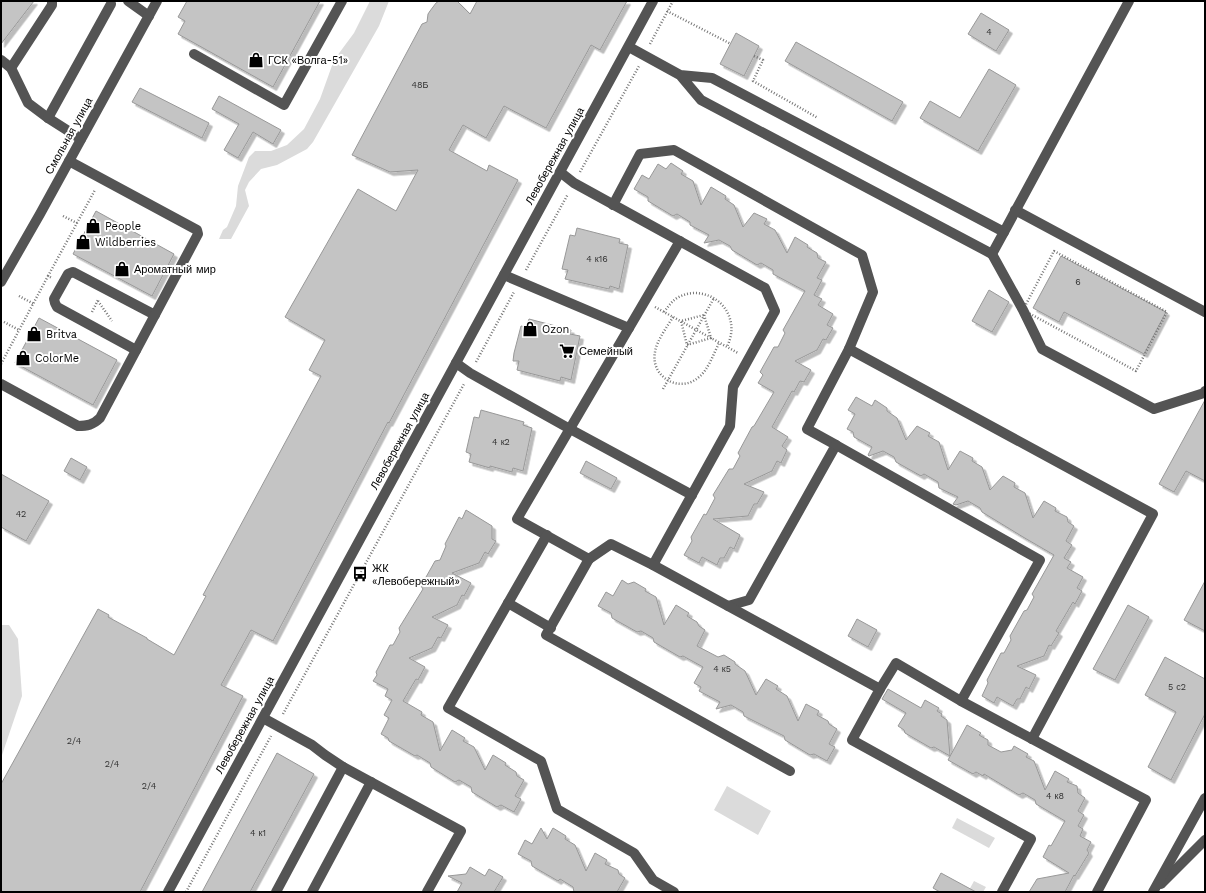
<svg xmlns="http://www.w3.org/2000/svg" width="1206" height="893" font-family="'Work Sans',sans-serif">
<defs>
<filter id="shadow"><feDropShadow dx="3.5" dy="3.5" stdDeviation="0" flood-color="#0004"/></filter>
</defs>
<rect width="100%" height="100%" fill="#fff"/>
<g fill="#dbdbdb">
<polygon points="370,1 389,1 379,26 313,142 307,149 277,165 261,169 249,182 245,190 249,206 231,239 219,239 223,230 227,227 236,206 238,186 249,157 255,151 271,151 287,145 304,129 320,99 334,60 354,33"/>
<polygon points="1,625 9,625 18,639 22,696 1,758"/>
<polygon points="727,786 771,811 758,835 714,810"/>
<polygon points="957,818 995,838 989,848 952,828"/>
<polygon points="974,881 986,887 983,892 968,892"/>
</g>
<g fill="#c4c4c4" stroke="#989898" filter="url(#shadow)">
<polygon points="1,1 34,1 1,44"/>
<polygon points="187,1 320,1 273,87 178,34 185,21 178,17"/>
<polygon points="439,1 457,1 470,14 477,1 627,1 600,50 591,45 546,128 504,106 486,138 463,125 449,150 487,171 489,165 518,180 389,423 388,422 273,641 251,630 221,685 243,696 140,892 1,892 1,784 98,609 109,615 108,617 147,638 147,639 174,655 206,596 203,595 321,376 309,370 325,340 285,317 358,189 396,211 418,170 390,172 352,155 422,24 427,22 428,14 430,11 436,3"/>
<polygon points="981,13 1009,30 996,51 968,34"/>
<polygon points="736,33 759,46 744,76 720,64"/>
<polygon points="796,42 903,102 892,121 785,61"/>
<polygon points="989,69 1016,85 978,151 920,118 930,101 960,118"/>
<polygon points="140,88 209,123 202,138 132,102"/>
<polygon points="219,96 281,130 273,144 253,132 238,158 224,150 239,124 212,109"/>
<polygon points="671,163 683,171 681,174 693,181 701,205 711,187 726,196 725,199 734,205 743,227 754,213 767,219 764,224 775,230 787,253 795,237 808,245 807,247 817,253 818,258 826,262 817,278 822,280 814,295 822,299 818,305 833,314 827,325 833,328 826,340 823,339 817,350 795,361 811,370 804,382 800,381 794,392 792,391 772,427 788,437 782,446 787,450 781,463 777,461 772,471 744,484 764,492 757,504 754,504 748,516 713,519 740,535 734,549 730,547 724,558 720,558 717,565 702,557 699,563 684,555 692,541 691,537 704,514 706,515 715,498 713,495 729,469 733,469 740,456 738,453 752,427 754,426 774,392 758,383 763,375 760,372 774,347 778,347 785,333 783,330 805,291 773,274 773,270 761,263 757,265 732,250 730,246 719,240 704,243 709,235 690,225 690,222 677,214 673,216 648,201 648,197 634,189 642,175 649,179 658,164 666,169"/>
<polygon points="96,211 174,254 152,296 73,254"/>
<polygon points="577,228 620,239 619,243 628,245 619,289 610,286 609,289 565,279 568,270 562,269 570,235 575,236"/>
<polygon points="1061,256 1166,312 1144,354 1064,312 1059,322 1033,308"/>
<polygon points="989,290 1009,302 992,332 972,321"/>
<polygon points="39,318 117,360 93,405 15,363"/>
<polygon points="529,319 571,330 570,334 580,336 571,380 561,377 560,381 517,370 519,361 513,361 514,353 521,326 526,327"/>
<polygon points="856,397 872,406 875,400 887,408 887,411 897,418 906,440 917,426 930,433 928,436 939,442 948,470 960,451 973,458 972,461 982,467 990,490 1003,476 1015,483 1014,487 1025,493 1033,518 1044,501 1056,508 1055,511 1067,517 1068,522 1074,526 1066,541 1072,545 1064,558 1071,562 1067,568 1083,577 1077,588 1082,591 1075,604 1073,602 1056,631 1059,633 1051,646 1049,645 1044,656 1017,666 1036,675 1029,689 1026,687 1020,699 1017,699 1013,706 997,697 994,703 982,696 988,683 987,680 1001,653 1004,653 1011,640 1010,636 1024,611 1027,610 1034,597 1032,594 1054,555 1023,537 982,512 980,508 968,501 956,505 953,504 958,497 939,488 938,482 924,474 921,476 896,462 894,457 883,451 869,456 868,455 872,447 854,437 853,432 847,429 855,414 848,410"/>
<polygon points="1205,400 1205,481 1186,471 1174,492 1159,484"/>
<polygon points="481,410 524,422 523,425 532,428 523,471 513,468 512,472 490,466 490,468 469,462 471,454 466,452 474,417 479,418"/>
<polygon points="71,458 87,467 80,480 64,471"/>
<polygon points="586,461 617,478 611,489 580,473"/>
<polygon points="1,474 49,501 26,541 1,527"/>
<polygon points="466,510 492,526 492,539 496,541 488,554 485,552 479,563 452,573 471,583 464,596 462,595 457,605 432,617 448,625 441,638 438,637 432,648 409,658 425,667 418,680 416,679 403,701 422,712 421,715 433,722 440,751 452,730 465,738 463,741 474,747 485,770 493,755 506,763 505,765 516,772 517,776 524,780 515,796 521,799 514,812 501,805 497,807 472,792 471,787 459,780 455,782 431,767 430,763 417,755 415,756 389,741 388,738 381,734 389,718 384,715 392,700 385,696 388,689 373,681 377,675 376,672 390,645 393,645 400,632 399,628 423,589 421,586 435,561 440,560 446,546 445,544 459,517 462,519"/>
<polygon points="622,580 628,584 634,582 646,589 645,591 656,597 664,625 676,605 689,613 687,616 697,622 699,626 705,630 697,646 718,657 724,655 735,662 735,664 745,671 756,695 766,679 778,686 776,689 787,696 798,721 806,704 819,711 817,715 828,721 829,724 837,729 829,744 835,747 827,761 814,754 810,755 785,740 784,736 744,716 743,712 731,705 716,709 720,702 699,691 701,687 694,683 703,667 683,656 680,657 654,642 653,638 641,631 637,632 612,618 611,613 598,606 606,592 613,596"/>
<polygon points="1205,581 1205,631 1184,620"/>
<polygon points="1128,605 1149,617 1115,680 1093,669"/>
<polygon points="857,619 877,630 868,647 848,636"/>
<polygon points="1165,657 1205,679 1205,714 1171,780 1148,767 1176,712 1145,695"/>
<polygon points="888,689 921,708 925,700 939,708 937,711 942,714 941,716 947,720 950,756 934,747 931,748 905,733 904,730 898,726 906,713 882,699"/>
<polygon points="967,725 981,733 979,735 988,740 988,745 1001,752 1012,750 1014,746 1028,754 1026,757 1034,761 1045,790 1055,771 1069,779 1067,782 1077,786 1078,793 1085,798 1078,811 1084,815 1078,826 1083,829 1080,836 1091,842 1087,850 1089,853 1075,876 1074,875 1065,892 1029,892 1037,879 1069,873 1043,857 1049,845 1051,846 1065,821 1036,804 1035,800 1023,793 1019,795 984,774 983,776 976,772 973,774 948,760"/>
<polygon points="277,753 314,774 250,892 202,892"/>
<polygon points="541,828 547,839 553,828 566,836 565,839 575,845 586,871 595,853 607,860 605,864 618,870 619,874 625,878 617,892 574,892 573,887 560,879 558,881 532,866 531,861 518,854 525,840 532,844"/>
<polygon points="470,867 485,876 489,869 503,877 494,892 457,892 462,883 448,876 466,874"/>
<polygon points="941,873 976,892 940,892 933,888"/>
</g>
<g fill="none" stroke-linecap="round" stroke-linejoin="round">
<g stroke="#767676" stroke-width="2.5" stroke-dasharray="1 2" stroke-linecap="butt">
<polyline points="667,11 731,44"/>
<polyline points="650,44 673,1"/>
<polyline points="754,56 763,60 753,81 818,118"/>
<polyline points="580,172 639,66"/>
<polyline points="63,216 77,223"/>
<polygon points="1054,251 1167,312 1136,371 1023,310"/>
<polyline points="526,270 568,194"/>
<polyline points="48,276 95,190"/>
<polyline points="19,296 34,304"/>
<polyline points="98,301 112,321"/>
<polyline points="655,307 738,353"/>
<polyline points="92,312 98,300"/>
<path d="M 664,312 C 668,307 671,302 677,298 C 697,286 724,297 730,319 C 733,329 731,338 727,347"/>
<polygon points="704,315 711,338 687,345 681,321"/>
<path d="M 673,317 C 667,327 657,340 655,352 C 650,377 680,394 699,377 C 708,370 714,353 719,343"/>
<polyline points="4,322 19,330"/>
<polyline points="476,362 514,292"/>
<polyline points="1,364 48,276 52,278"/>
<polyline points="663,389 714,298"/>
<polyline points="283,714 464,384"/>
<polyline points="186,892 271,736"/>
</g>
<g stroke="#545454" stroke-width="10">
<polyline points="128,1 149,16"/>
<polyline points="629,47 680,75 712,78 1004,232 992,254 701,100 680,75"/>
<polyline points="194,54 284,105 342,1"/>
<polyline points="1,60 11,68 28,103 48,118 81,139"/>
<polyline points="11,68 52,5 52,1"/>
<polyline points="48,118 111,4"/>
<polyline points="560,172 574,183 765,288 775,311 733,387 730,426 653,565"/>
<polyline points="613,205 640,154 674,150 862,255 873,292 849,349 807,429 836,445 749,600 728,606"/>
<polyline points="1015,210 1205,312"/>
<polyline points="1004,232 1129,1"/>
<polyline points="680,241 517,519 589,559 611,544 653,565 880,689 852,740 1031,839 1002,892"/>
<polyline points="992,254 1023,310 1042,349 1154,409 1204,393 1205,391"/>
<polyline points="504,275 629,328"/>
<polyline points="1,282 40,214 157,1"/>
<polyline points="849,349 1153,514 1032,739"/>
<polyline points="136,350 57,307 55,303 54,299 68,274 73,272 155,315"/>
<polyline points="456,363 470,373 570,429 692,495"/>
<path d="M 1,384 L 78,426 C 87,426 93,425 100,418 L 198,234 L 197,230 L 69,161"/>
<polyline points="836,445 1040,560 961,701"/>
<polyline points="547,535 448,708 541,761 557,809 634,853 653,880 674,892"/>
<polyline points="589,559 546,635 790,771"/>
<polyline points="508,603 551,628"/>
<polyline points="880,689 896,663 961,701 1146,800 1097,892"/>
<polyline points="263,718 312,745 325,755 343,767 276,892"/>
<polyline points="343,767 461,831 427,892"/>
<polyline points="1161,884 1205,840"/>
<polyline points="168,892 653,1"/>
<polyline points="312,892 371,782"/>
<polyline points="1153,892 1205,798"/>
</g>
</g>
<defs>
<g id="shop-bare" transform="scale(1.2)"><path d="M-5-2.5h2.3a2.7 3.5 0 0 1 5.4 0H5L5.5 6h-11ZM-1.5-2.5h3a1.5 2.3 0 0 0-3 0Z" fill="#000" stroke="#fff" stroke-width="2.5" paint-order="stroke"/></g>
<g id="supermarket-bare" transform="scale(1.2)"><path d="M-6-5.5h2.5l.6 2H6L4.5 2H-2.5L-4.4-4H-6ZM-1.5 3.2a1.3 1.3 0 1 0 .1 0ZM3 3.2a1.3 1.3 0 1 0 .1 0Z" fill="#000" stroke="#fff" stroke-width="2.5" paint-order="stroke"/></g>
<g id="bus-bare" transform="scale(1.2)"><path d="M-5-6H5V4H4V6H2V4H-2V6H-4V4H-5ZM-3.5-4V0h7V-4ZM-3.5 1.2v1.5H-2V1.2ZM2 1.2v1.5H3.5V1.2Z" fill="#000" stroke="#fff" stroke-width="2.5" paint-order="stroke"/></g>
</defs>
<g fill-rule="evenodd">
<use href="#shop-bare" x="256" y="60"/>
<use href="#shop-bare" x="93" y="226"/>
<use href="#shop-bare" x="83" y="242"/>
<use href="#shop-bare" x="122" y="269"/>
<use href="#shop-bare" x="530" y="329"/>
<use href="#shop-bare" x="34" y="334"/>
<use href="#supermarket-bare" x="567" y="351"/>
<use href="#shop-bare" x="23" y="358"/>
<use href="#bus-bare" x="360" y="574"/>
</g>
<g text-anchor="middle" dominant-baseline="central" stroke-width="4" stroke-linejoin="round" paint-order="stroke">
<g font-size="9" fill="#313131">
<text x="989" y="32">4</text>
<text x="420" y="85">48Б</text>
<text x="597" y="259">4 к16</text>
<text x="1078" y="282">6</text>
<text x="501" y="442">4 к2</text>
<text x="21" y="514">42</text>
<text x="722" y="669">4 к5</text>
<text x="1177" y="687">5 с2</text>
<text x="74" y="741">2/4</text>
<text x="112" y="764">2/4</text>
<text x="149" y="786">2/4</text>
<text x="1055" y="796">4 к8</text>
<text x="258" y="833">4 к1</text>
</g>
<g font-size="11" fill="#000" stroke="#fff" text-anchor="start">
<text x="268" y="60">ГСК «Волга-51»</text>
<text x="105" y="226">People</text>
<text x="95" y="242">Wildberries</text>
<text x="134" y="269">Ароматный мир</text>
<text x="542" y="329">Ozon</text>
<text x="46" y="334">Britva</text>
<text x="579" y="351">Семейный</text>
<text x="35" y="358">ColorMe</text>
<text x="372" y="568">ЖК<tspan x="372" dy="13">«Левобережный»</tspan></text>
</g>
<g font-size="11" fill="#000" stroke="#fff">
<text transform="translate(69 136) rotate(-61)">Смольная улица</text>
<text transform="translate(555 156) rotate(-61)">Левобережная улица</text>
<text transform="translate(400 441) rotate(-61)">Левобережная улица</text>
<text transform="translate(245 725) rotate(-61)">Левобережная улица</text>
</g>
</g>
<rect width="1206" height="893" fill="none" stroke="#000000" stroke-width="4"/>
</svg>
